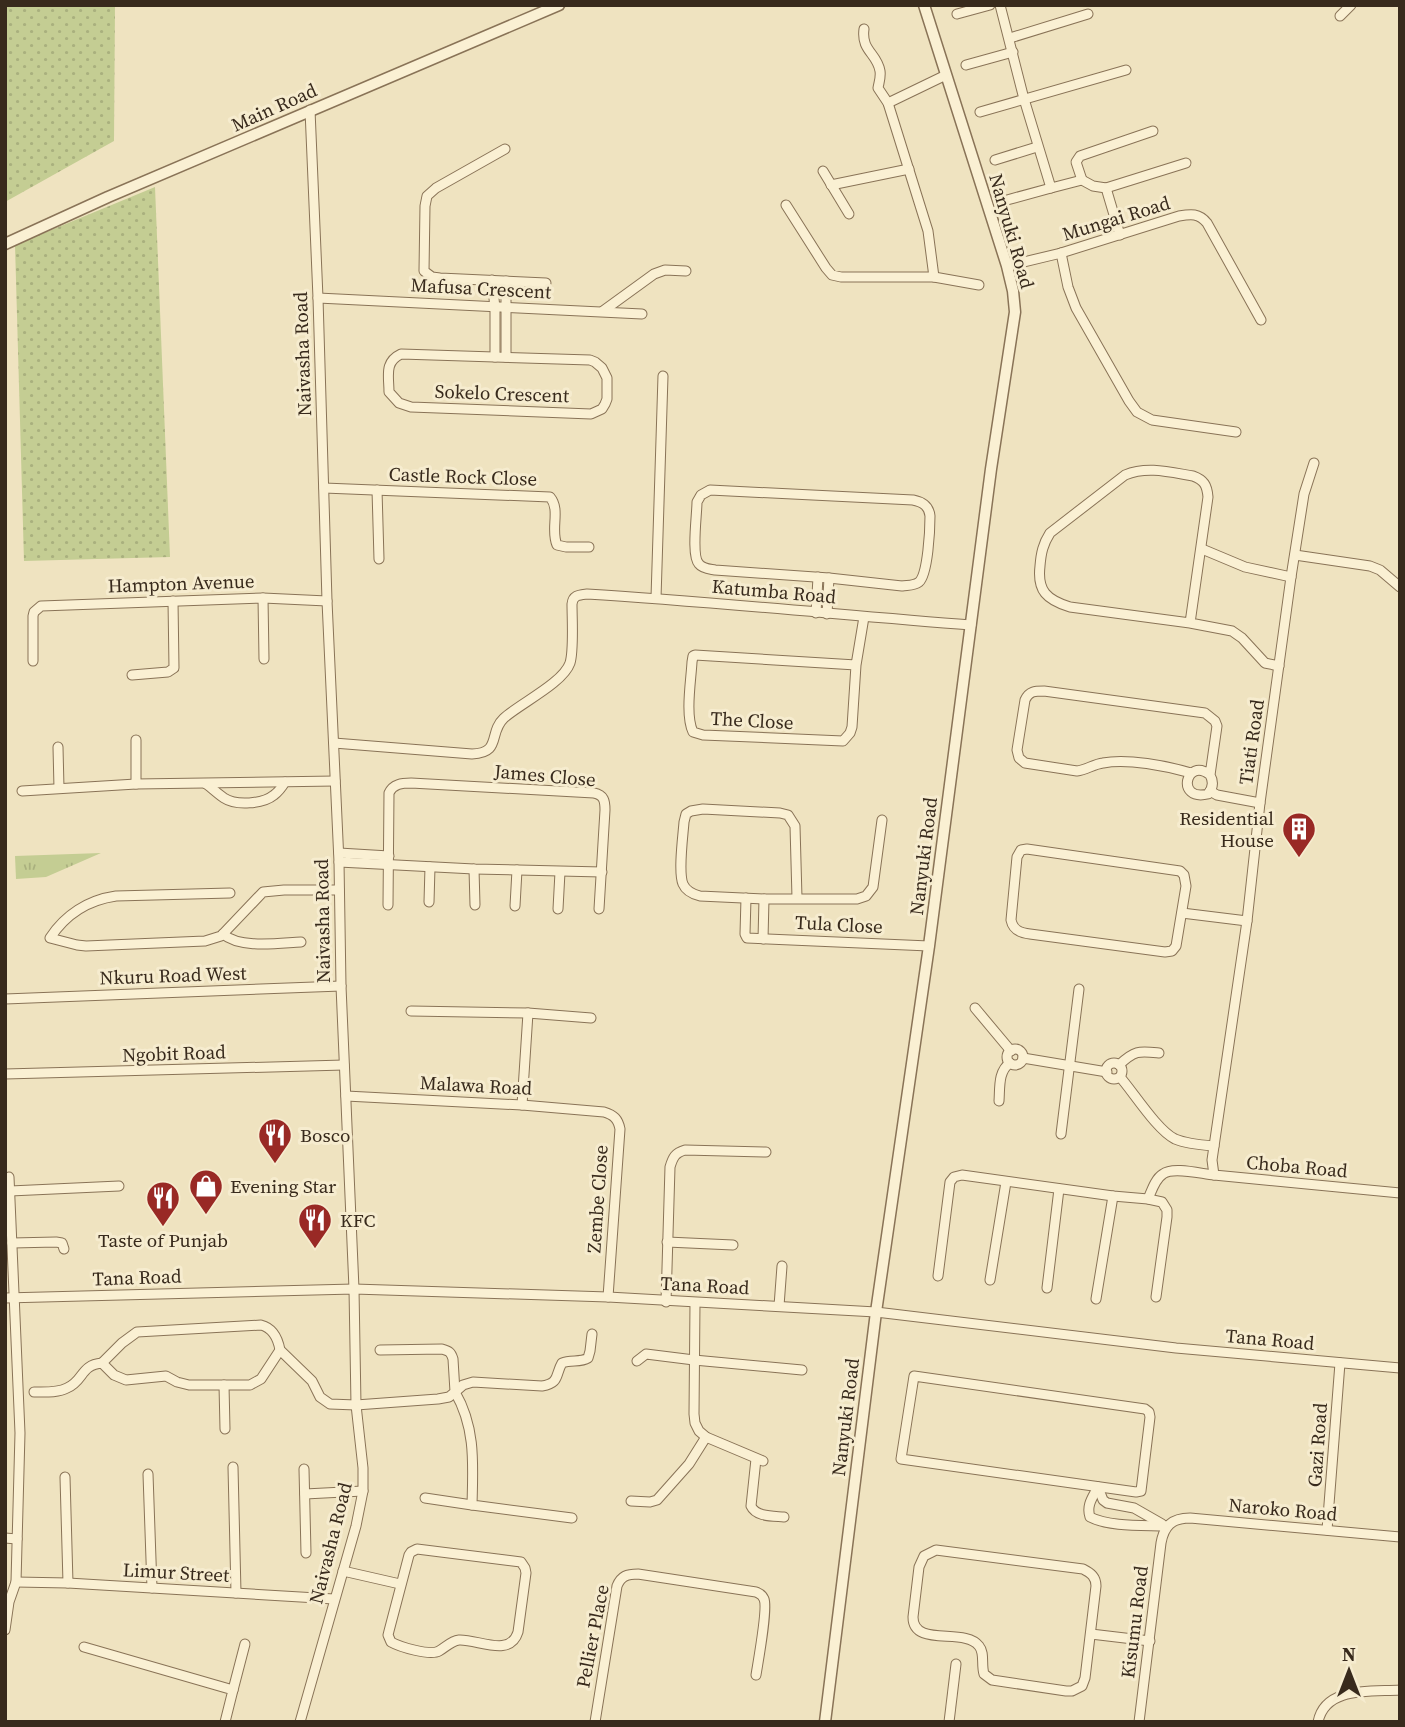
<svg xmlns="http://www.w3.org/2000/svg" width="1405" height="1727" font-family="'Source Serif 4',serif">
<defs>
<pattern id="grass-dots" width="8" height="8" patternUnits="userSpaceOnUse" patternTransform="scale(1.75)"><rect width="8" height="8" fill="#c4cd93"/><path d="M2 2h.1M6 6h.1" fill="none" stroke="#a9b07e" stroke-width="1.8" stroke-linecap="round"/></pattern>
<pattern id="park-tufts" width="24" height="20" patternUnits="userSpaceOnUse" patternTransform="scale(1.75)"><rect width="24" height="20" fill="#c4cd93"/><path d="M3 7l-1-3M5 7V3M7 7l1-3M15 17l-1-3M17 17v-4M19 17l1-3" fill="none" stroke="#a9b07e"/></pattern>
</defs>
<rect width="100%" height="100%" fill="#efe3c0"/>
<g fill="url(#grass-dots)">
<polygon points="5,5 115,5 114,141 5,202"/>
<polygon points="155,187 170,557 24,561 15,245"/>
</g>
<polygon fill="url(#park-tufts)" points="101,853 46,877 16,879 15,856"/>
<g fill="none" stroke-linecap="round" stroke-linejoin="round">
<g stroke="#897357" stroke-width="11">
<g id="minor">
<polyline points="1000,5 1024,99 1051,188 1082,180 1093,186 1106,188 1120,235"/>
<polyline points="957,14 990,5"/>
<polyline points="1340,16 1351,5"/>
<polyline points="1010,38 1088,14"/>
<polyline points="966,65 1013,52"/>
<polyline points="888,103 946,75"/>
<polyline points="980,112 1126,70"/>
<polyline points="505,149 436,188 427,196 425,206 424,271 432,277 440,278 546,283"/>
<polyline points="995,160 1037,147"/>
<polyline points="823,171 849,214"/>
<polyline points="1082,180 1076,162 1080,156 1153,131"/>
<polyline points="831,185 909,169"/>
<polyline points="1106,188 1186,163"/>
<polyline points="1007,200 1051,188"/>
<path d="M 786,205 L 826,268 L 832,275 L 841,277 L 934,277 L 928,231 L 888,103 L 878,88 C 879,82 881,77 880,71 C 877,53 861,51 864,29"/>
<polyline points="1061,253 1068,287 1076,308 1129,401 1137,412 1152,420 1236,432"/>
<path d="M 1007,266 L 1061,253 L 1179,216 C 1191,214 1199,213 1207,223 L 1261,320"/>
<polyline points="934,277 979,285"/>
<polyline points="492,280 495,308 495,357"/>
<polyline points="506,281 506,357"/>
<polyline points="318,298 642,314"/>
<polyline points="603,311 654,274 665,270 686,271"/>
<path d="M 401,354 L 590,360 L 595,362 L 602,368 L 607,378 L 607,399 L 605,404 L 602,409 L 591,414 L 411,407 L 399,403 L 389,392 C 389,376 384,362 401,354 Z"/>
<polyline points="1314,463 1304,494 1291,577 1260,803 1247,921 1212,1160 1214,1175 1400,1193"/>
<path d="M 324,488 L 550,497 C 561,510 550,529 557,545 L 566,547 L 589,547"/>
<polyline points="377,490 379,559"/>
<path d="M 710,490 L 913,500 C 923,502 929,506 930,516 C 930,529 928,574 919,582 C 914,586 907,585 902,586 L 829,578 L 715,570 C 710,569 703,569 699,564 C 691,556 697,515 697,502 L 701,495 Z"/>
<polyline points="1202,549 1245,567 1291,577"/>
<polyline points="1295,555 1370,566 1380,570 1400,587"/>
<polyline points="263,598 264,659"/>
<polyline points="656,598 663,376"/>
<polyline points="816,613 818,577"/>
<polyline points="827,614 829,578"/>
<path d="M 1190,623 L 1208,497 C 1207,485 1204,480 1193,476 C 1169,472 1147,466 1125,475 L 1050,533 C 1043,544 1041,553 1040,566 C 1037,591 1047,600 1070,607 L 1190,623 L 1232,631 L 1242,638 L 1265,663 L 1279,666"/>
<polyline points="33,661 33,616 34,612 41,606 263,598 327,601"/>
<path d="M 856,665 L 695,655 L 693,656 L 692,662 C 691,681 685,715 693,732 L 703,735 L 843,741 L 850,733 L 852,727 L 856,665 L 864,617"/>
<polyline points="132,675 168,672 174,668 173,601"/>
<polyline points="136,740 136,784"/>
<path d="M 334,743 L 472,754 C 502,753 488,733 504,718 C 521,703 563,683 570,663 C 574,650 572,619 572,604 C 573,595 579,595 587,594 C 715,602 843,615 971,625"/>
<polyline points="58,747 59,788"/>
<path d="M 1191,773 C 1167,766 1127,758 1103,763 C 1094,764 1086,770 1077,771 L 1025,763 L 1019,758 L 1017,750 L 1025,700 C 1029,691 1035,691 1044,691 L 1205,713 L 1215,721 L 1217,726 L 1210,775 C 1214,782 1213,788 1208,794 C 1175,802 1186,756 1210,775"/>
<path d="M 206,784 C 212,788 218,794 224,798 C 236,806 263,804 274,795 C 278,792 282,787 285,782"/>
<polyline points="22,791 136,784 335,781"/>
<polyline points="1210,791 1217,795 1260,803"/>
<path d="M 1027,849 L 1180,871 L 1184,875 L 1186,886 L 1176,946 L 1172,951 L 1165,952 L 1030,934 C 1020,933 1013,930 1011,920 L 1017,857 L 1021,850 Z"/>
<polyline points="339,853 389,856"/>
<polyline points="339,862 474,869 602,872"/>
<polyline points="474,869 475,905"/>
<path d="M 230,893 L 116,896 C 88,900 65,915 50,938 L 77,945 L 86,946 L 205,941 L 221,936 L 263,892 L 284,890 L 339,890"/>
<polyline points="746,898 745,934 747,938 929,946"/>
<path d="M 797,898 L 795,826 L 788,815 L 780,813 L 703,809 L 691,811 L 686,814 L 684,822 C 683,836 678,872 683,884 C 686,891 692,894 700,896 L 764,899 L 857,899 L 866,896 L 873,887 L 882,820"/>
<polyline points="429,902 430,867"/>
<path d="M 388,905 L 389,793 C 393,784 402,783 411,783 L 594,793 C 604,795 605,801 605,810 L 599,909"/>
<polyline points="515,906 517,870"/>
<polyline points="558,909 560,872"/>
<polyline points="1182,913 1247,921"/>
<path d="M 223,934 C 240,949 279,943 301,942"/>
<polyline points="763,939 764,899"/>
<polyline points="5,999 341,986"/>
<polyline points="975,1008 1011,1051"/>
<polyline points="411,1011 528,1013 591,1018"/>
<circle cx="1015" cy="1057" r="8"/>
<polyline points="1023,1058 1107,1072"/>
<circle cx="1114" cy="1071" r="8"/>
<path d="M 1119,1065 C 1135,1050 1139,1051 1159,1053"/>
<polyline points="5,1074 344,1065"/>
<path d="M 1120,1077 C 1134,1093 1157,1130 1175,1139 C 1187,1144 1201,1145 1214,1146"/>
<path d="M 346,1096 L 522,1105 L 604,1112 C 614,1115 618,1119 620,1129 L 608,1297"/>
<path d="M 999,1101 C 1000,1088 998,1071 1010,1063"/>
<polyline points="522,1105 528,1013"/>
<polyline points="1061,1134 1079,989"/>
<polyline points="10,1191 119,1186"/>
<path d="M 1148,1199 C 1152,1190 1155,1179 1163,1174 C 1173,1166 1202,1174 1214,1175"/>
<polyline points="667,1242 733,1245"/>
<polyline points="12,1243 56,1242 62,1243 64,1249"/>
<polyline points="938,1276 950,1182 954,1177 962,1175 1113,1196 1148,1199 1162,1202 1167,1210 1167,1217 1156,1297"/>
<polyline points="990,1280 1006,1182"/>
<polyline points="1047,1288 1059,1189"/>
<polyline points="5,1298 354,1289 608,1297 876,1312 1176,1348 1400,1368"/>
<polyline points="1096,1299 1113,1196"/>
<path d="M 666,1302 L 670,1167 C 673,1157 675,1153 685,1150 L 766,1152"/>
<polyline points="695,1303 694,1414 695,1423 699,1431 706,1437 763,1461"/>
<polyline points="779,1306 782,1266"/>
<polyline points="637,1361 646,1354 694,1360 802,1370"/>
<path d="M 102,1363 L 122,1343 L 137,1332 L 261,1325 C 273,1328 278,1339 280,1350 L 312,1381 L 320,1397 L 330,1404 L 356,1405 L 438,1399 L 449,1397 L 455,1392 L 453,1359 C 451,1352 449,1351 442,1349 L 380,1350"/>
<polygon points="914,1376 1145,1409 1149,1412 1150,1417 1141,1491 1136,1492 901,1459"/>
<polyline points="224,1385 225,1429"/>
<path d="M 34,1392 C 44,1392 58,1393 67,1388 C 84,1381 80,1365 102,1363 L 114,1375 L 126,1380 L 166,1376 L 177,1382 L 189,1385 L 250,1385 L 261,1379 L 280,1350"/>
<path d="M 756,1459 L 751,1506 C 756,1517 773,1516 784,1517"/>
<polyline points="233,1467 236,1593"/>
<polyline points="304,1469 306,1553"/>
<polyline points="148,1474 152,1588"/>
<polyline points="65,1477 68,1583"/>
<path d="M 1098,1487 C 1093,1497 1086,1505 1090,1517 C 1109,1527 1145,1525 1166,1526"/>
<polyline points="1098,1487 1103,1500 1107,1503 1134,1508 1162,1524"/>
<polyline points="305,1494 363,1491"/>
<polyline points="425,1498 472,1505"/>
<polyline points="631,1501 650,1502 657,1500 689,1464 706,1437"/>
<path d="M 572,1518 L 472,1505 C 473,1465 476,1428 455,1392 L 463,1385 L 473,1382 L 542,1386 C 560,1383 555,1375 562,1363 C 571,1359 580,1363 588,1358 L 590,1351 L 592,1334"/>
<polyline points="1327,1530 1340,1363"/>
<polyline points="5,1538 17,1539"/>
<path d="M 417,1549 L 521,1562 L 525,1568 L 526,1573 L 518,1632 C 510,1658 478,1639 459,1640 C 451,1641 446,1647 439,1651 C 430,1656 400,1647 391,1642 L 388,1635 L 389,1631 L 409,1555 L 411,1552 Z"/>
<path d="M 936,1550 L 1083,1569 C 1091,1573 1096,1577 1096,1586 L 1085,1678 L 1082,1686 L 1072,1691 L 1066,1691 L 992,1680 L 984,1674 C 981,1665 985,1653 979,1646 C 965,1627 913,1648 913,1617 L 919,1567 L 924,1556 Z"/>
<polyline points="343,1571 400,1584"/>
<polyline points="16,1582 68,1583 334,1599"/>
<polyline points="5,1630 9,1602 16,1582 20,1433 9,1177"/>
<polyline points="1091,1634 1150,1641"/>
<polyline points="84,1647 233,1690 225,1722"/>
<polyline points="233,1690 245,1644"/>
<polyline points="300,1722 356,1526 363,1491 363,1468 356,1405 354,1289 341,986 339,862 327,601 318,298 310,110"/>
<path d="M 595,1722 L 617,1586 C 621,1576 627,1574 638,1574 L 756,1592 C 760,1594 762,1594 764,1599 C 768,1608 758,1662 756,1675"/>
<polyline points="949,1722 956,1664"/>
<path d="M 1139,1722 L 1161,1543 C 1164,1526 1172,1518 1190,1518 L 1400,1537"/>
<path d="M 1318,1722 C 1325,1686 1371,1692 1400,1690"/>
</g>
</g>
<g stroke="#897357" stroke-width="13">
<g id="tertiary">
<polyline points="5,244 108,197 559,5"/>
<polyline points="825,1722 876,1312 929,946 991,469 1015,312 1013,291 1007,266 924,5"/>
</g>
</g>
<use href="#minor" stroke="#faf0d3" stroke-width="9"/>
<use href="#tertiary" stroke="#faf0d3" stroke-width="10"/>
</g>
<defs>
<g id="building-pin" transform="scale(1.75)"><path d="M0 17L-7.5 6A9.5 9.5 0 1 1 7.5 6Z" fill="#992925" stroke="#f6eccf"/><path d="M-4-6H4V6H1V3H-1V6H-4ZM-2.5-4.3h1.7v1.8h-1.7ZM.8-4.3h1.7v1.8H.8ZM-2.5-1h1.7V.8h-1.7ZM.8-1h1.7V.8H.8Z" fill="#fff"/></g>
<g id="restaurant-pin" transform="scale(1.75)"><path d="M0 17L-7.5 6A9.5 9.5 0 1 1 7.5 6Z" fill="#992925" stroke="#f6eccf"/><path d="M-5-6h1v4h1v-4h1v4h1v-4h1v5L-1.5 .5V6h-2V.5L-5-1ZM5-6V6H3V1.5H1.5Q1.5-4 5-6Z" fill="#fff"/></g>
<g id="shop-pin" transform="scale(1.75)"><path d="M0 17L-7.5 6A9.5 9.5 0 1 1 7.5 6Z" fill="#992925" stroke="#f6eccf"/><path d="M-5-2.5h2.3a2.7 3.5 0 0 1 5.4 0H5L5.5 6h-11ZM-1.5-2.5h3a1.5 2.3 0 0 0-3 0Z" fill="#fff"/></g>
</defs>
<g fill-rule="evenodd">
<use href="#building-pin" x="1299" y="829"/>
<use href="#restaurant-pin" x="275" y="1135"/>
<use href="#shop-pin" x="206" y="1186"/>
<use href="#restaurant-pin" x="163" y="1198"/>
<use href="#restaurant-pin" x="315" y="1220"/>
</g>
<g text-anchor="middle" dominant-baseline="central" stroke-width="6" stroke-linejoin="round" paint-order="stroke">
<g font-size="19" fill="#382a1c" stroke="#f6eccf">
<text transform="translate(274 107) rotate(-24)">Main Road</text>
<text transform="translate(1116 218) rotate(-17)">Mungai Road</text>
<text transform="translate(1012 231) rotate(74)">Nanyuki Road</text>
<text transform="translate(481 288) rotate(3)">Mafusa Crescent</text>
<text transform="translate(302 354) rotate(-92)">Naivasha Road</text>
<text transform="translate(502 393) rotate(2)">Sokelo Crescent</text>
<text transform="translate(463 476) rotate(2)">Castle Rock Close</text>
<text transform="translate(181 583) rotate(-2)">Hampton Avenue</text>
<text transform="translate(774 591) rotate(5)">Katumba Road</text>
<text transform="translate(752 720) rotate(3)">The Close</text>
<text transform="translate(1251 742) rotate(-82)">Tiati Road</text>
<text transform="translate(545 775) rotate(5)">James Close</text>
<text transform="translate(923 856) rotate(-83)">Nanyuki Road</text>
<text transform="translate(322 921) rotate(-91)">Naivasha Road</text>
<text transform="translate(839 924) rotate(3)">Tula Close</text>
<text transform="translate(173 975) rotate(-2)">Nkuru Road West</text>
<text transform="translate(174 1053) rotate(-2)">Ngobit Road</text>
<text transform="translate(476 1085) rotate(3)">Malawa Road</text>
<text transform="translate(1297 1166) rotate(5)">Choba Road</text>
<text transform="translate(597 1199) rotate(-86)">Zembe Close</text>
<text transform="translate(137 1277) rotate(-2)">Tana Road</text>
<text transform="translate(705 1285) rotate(3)">Tana Road</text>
<text transform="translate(1270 1339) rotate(5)">Tana Road</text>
<text transform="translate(845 1417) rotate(-83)">Nanyuki Road</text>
<text transform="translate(1317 1445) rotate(-86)">Gazi Road</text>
<text transform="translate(1283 1509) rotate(5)">Naroko Road</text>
<text transform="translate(330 1543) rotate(-76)">Naivasha Road</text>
<text transform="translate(176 1572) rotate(3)">Limur Street</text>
<text transform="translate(1134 1622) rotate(-83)">Kisumu Road</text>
<text transform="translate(592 1636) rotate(-79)">Pellier Place</text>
</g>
<g font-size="19" fill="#382a1c" stroke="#f6eccf" text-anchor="start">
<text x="1274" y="818" text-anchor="end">Residential<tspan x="1274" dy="22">House</tspan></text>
<text x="300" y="1135">Bosco</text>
<text x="230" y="1186">Evening Star</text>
<text x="340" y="1220">KFC</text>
<text x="163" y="1240" text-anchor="middle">Taste of Punjab</text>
</g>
</g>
<rect width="1405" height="1727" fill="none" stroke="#382a1c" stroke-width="14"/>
<g transform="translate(1349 1671)" stroke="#f6eccf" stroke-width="5" paint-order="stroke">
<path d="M0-5L12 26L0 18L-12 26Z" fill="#382a1c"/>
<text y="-10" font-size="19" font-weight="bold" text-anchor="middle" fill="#382a1c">N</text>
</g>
</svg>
